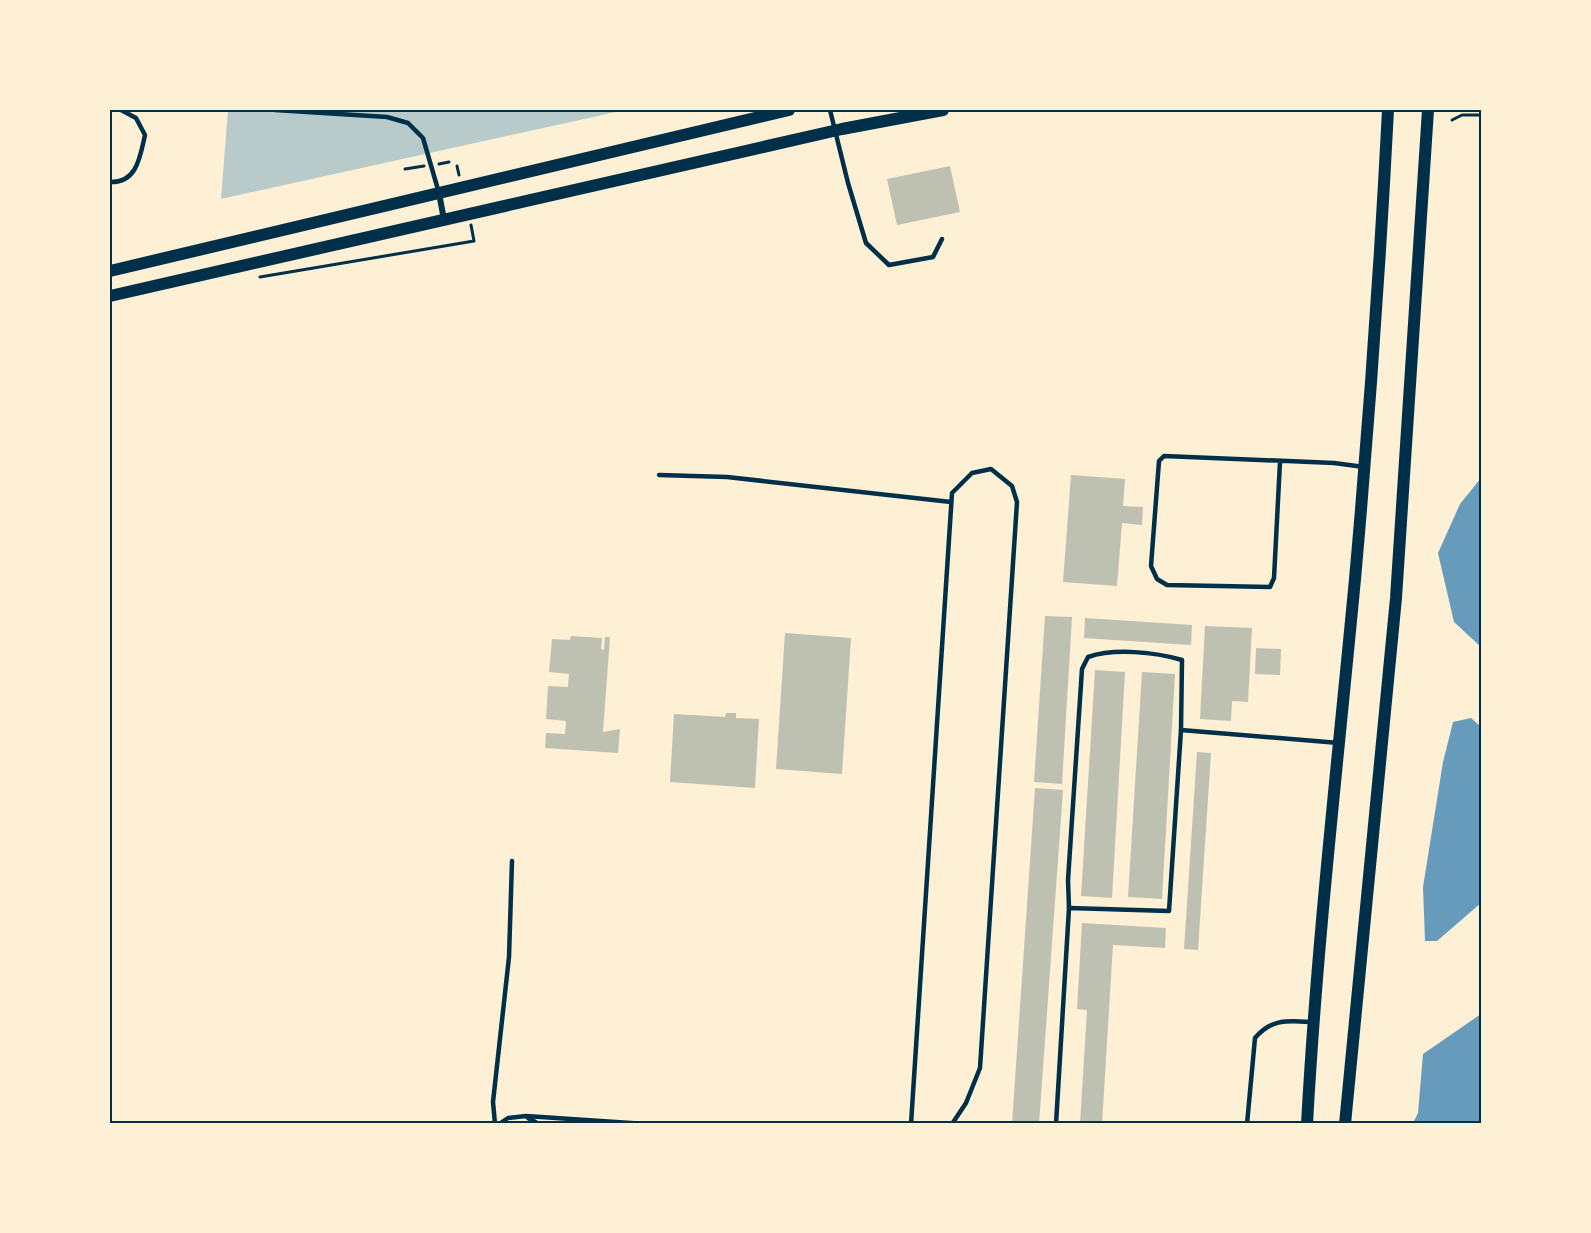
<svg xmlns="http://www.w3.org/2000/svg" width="1591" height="1233" font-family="'Work Sans',sans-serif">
<rect width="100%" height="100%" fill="#fdf0d5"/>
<polygon fill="#b9caca" points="228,110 625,110 221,199"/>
<g fill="#669bbc">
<polygon points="1481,478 1481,647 1454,622 1438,553 1460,504"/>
<polygon points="1471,718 1481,727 1481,903 1437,941 1425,941 1423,887 1443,762 1453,722"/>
<polygon points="1481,1014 1481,1123 1413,1123 1418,1113 1423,1054"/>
</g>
<g fill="#bec0b2">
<polygon points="950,166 960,212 897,225 887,179"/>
<polygon points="1071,475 1125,479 1123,506 1143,507 1142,525 1122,523 1117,586 1063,582"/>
<polygon points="1045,616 1072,617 1062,784 1034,782"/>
<polygon points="1085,618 1192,625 1191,645 1084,638"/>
<polygon points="1205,626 1252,628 1248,702 1232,701 1231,721 1200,719"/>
<polygon points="785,633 851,638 842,774 776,769"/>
<polygon points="571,636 602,638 601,649 604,650 605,637 610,637 603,732 620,729 618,753 545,748 546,733 565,734 566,721 546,719 548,686 568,687 569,674 549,672 552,639 570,640"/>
<polygon points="1256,648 1281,649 1280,675 1255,674"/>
<polygon points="1095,670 1125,672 1112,898 1081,896"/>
<polygon points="1142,672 1175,674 1162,899 1128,897"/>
<polygon points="726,713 736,713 736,718 759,719 755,788 670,782 674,714 725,717"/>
<polygon points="1197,752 1211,753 1198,950 1184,949"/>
<polygon points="1035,788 1063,790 1039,1124 1012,1124"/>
<polygon points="1082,923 1166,928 1165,948 1113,945 1102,1124 1080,1124 1087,1010 1077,1009"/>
</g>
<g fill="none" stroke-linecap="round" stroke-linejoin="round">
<g stroke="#003049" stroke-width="3">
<polyline points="1452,120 1462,115 1482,115"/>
<polyline points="439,164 449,162"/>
<polyline points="457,166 459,175"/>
<polyline points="405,169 424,166"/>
<polyline points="260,277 474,241 471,225"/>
</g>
<g stroke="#003049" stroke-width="4.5">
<polyline points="275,110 387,117 408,123 423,138 439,193"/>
<polyline points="830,110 848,183 866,243 889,265 933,257 942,239"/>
<path d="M 110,182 C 137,183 140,157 145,135 L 136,118 L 121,110"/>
<polyline points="1280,462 1274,578 1270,587 1167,585 1157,579 1151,566 1159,461 1164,456 1334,463 1364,467"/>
<polyline points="659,475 727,477 951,502"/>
<path d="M 1069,908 L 1068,880 L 1082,669 L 1088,657 C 1114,648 1155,652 1182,660 L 1181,730"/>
<polyline points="528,1118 539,1124"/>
<polyline points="495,1124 493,1102 509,957 512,861"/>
<polyline points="499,1124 508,1118 526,1116 646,1124"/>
<polyline points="911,1124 952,493 972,473 991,469 1012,486 1017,502 980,1068 966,1103 952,1124"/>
<polyline points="1056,1124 1069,908 1169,911 1181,730 1339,743"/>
<path d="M 1247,1124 L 1255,1038 C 1272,1018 1288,1021 1312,1022"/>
</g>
<polyline stroke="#003049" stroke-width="6" points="439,193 444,220"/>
<g stroke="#003049" stroke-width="12">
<polyline points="110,271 789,110"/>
<polyline points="110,296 842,129 943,110"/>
<path d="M 1307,1124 C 1317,941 1338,760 1355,579 C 1369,422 1380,266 1388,110"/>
<polyline points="1345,1124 1396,598 1428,110"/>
</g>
</g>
<rect width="1591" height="1233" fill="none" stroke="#fdf0d5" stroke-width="222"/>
<rect x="111" y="111" width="1369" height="1011" fill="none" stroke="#003049" stroke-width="2"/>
</svg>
